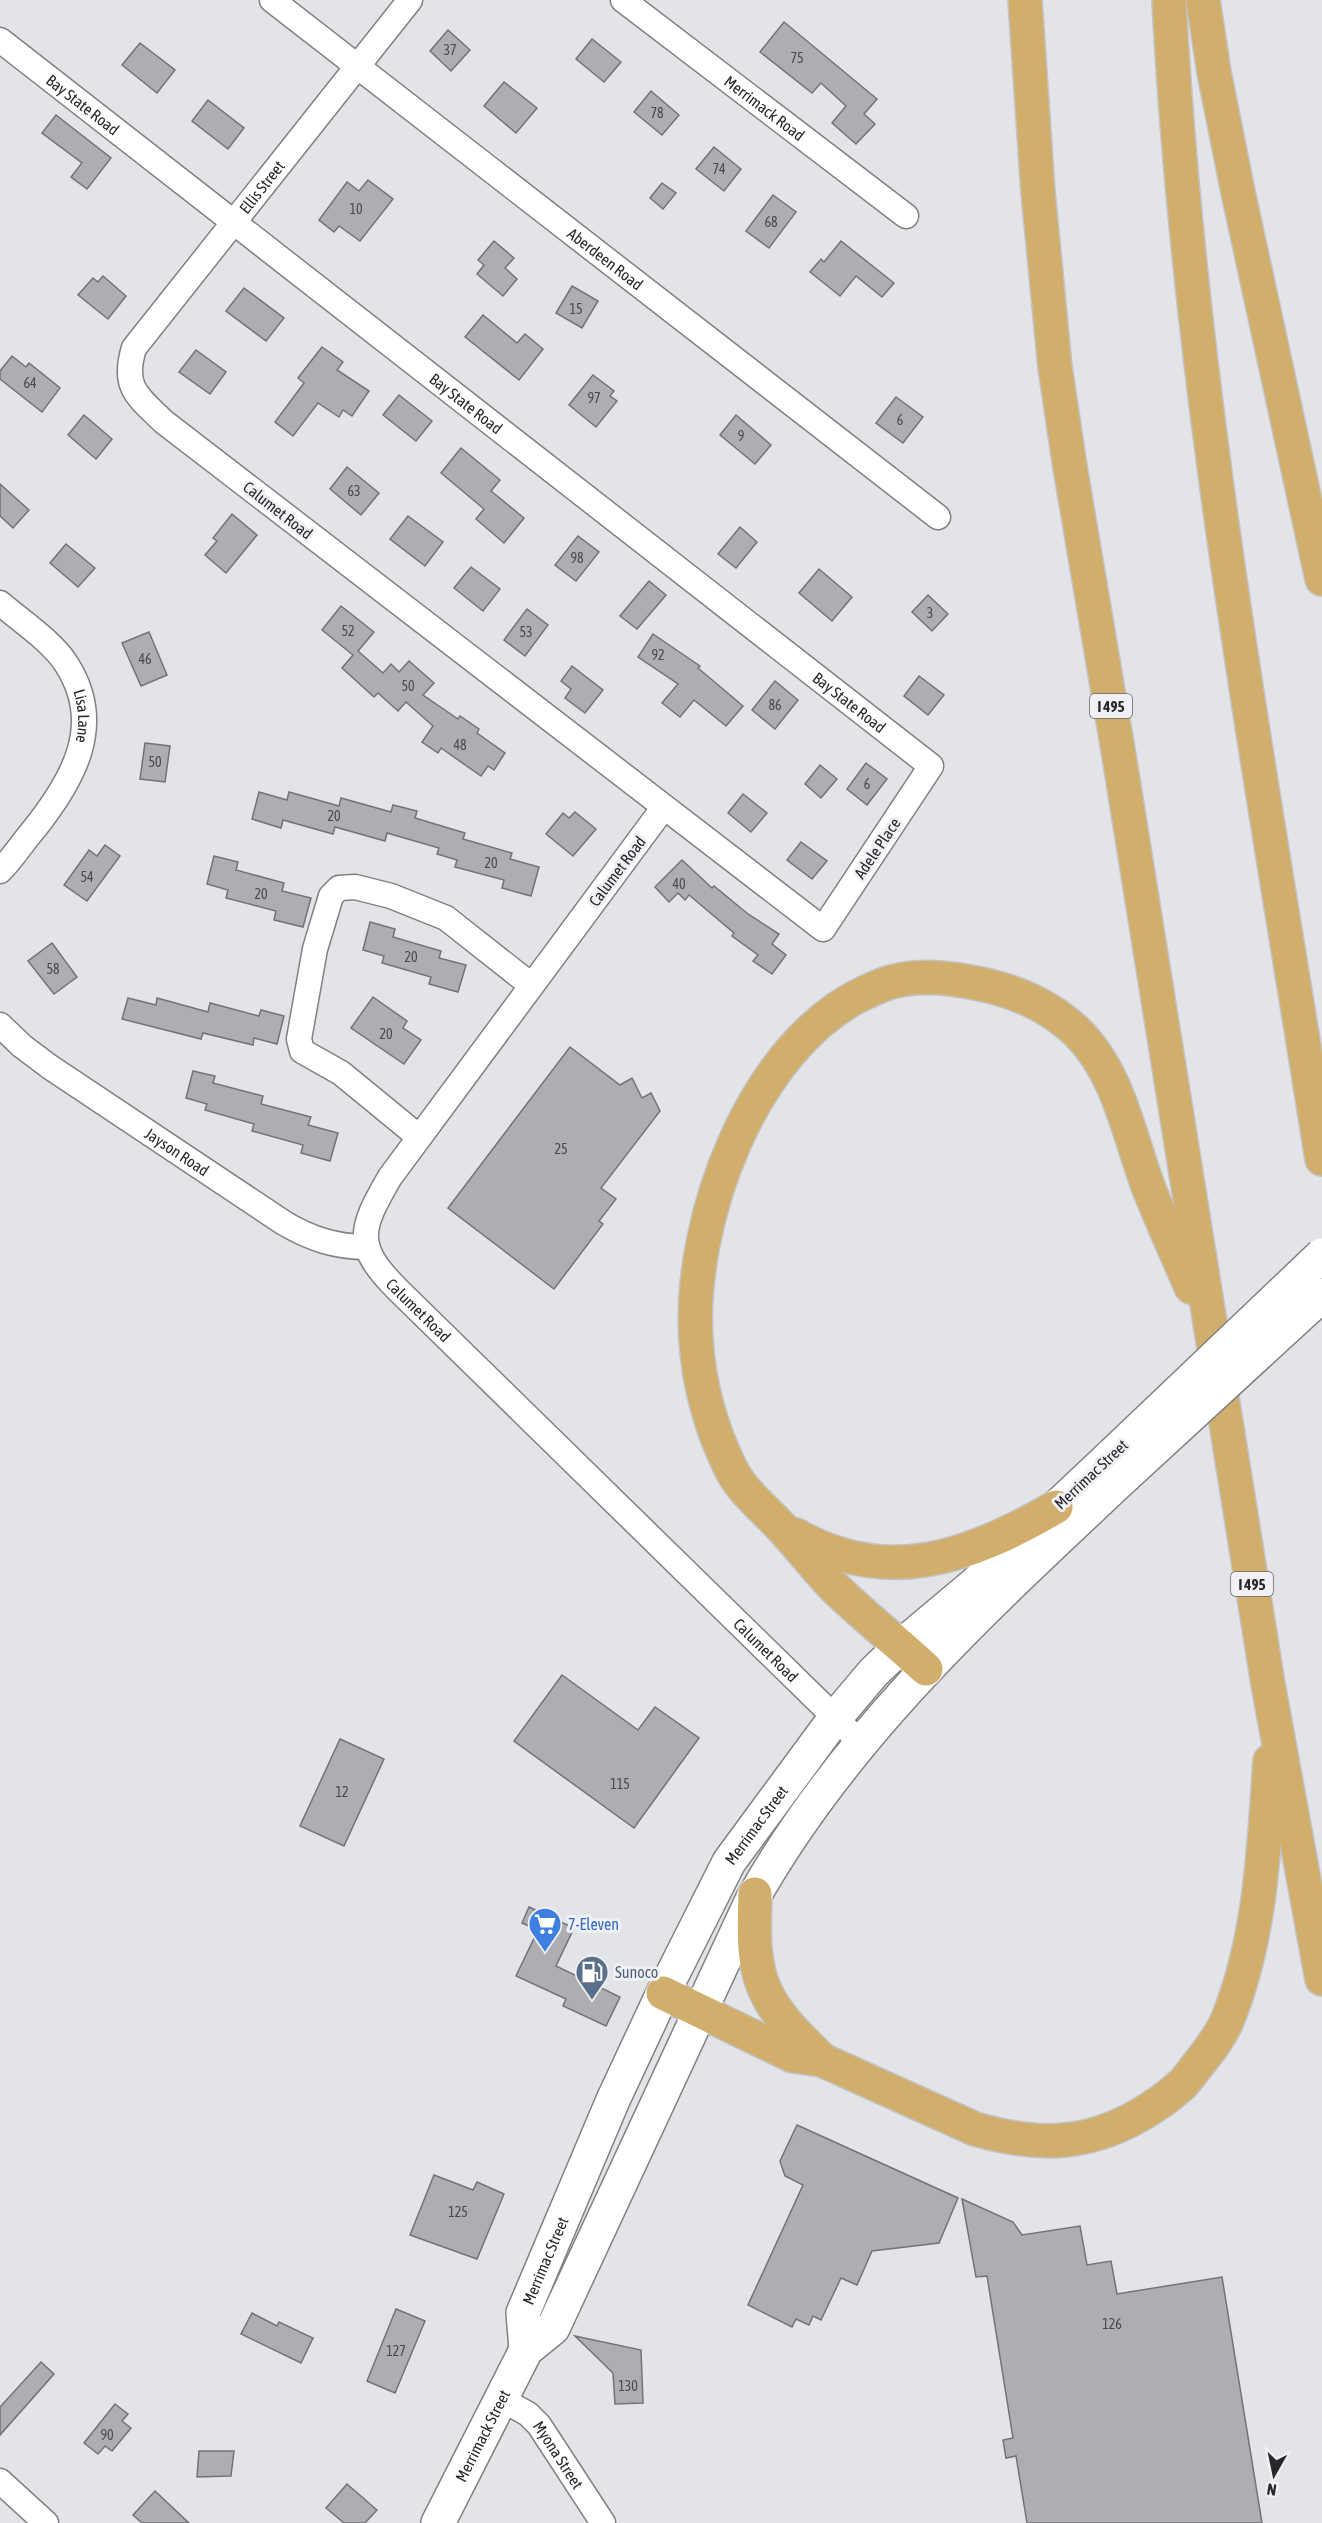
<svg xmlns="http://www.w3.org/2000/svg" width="1322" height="2523" font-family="'Asap Condensed',sans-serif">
<rect width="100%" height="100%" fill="#e3e4e8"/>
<g fill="#aeaeb2" stroke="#737376" stroke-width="1.5">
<polygon points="784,22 877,99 864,114 875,124 856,144 832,123 846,106 821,83 812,93 760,52"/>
<polygon points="448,30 470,50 451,71 430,51"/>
<polygon points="592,39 621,62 604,82 576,59"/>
<polygon points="140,43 175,70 157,93 122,65"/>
<polygon points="504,82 537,108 516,133 484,106"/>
<polygon points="651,91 679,115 662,135 634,112"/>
<polygon points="208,100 244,128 228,149 192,121"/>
<polygon points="56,115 111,158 87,189 71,177 82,163 42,133"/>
<polygon points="714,147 741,169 724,191 696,169"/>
<polygon points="368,180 393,199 360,241 339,226 334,232 319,220 347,182 359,191"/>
<polygon points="662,183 676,193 663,209 650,198"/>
<polygon points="773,195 796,212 769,248 746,231"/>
<polygon points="494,241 514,258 505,268 517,279 503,296 477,274 484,265 478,260"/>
<polygon points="841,241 894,283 882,297 856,276 840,296 810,272 821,259 824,262"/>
<polygon points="103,276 126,296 108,319 78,295 93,278 98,282"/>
<polygon points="572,286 598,301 582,328 556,313"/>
<polygon points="244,288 284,318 266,341 226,311"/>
<polygon points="483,315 517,343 525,334 543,349 519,380 465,337"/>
<polygon points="322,347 343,362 337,370 369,391 352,416 343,410 339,417 318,403 293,436 275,422 304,383 298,378"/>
<polygon points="196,350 226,372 210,394 179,372"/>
<polygon points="12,356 26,367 29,363 60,388 42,412 0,379 0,371"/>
<polygon points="593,375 614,391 610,396 617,401 596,427 569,405"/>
<polygon points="399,395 432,421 416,441 383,415"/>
<polygon points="896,397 923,417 903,443 876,423"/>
<polygon points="84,415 112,439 96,459 68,435"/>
<polygon points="736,415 771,445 755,464 720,435"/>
<polygon points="461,448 500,480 491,491 524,518 504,543 476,519 484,509 441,473"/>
<polygon points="347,467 379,493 361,515 330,489"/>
<polygon points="0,484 29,510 13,528 0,516"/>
<polygon points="232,514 257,535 226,573 205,555 217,541 213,538"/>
<polygon points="408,516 443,542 425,566 390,539"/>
<polygon points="740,527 757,542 736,568 718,554"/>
<polygon points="578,536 599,552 576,581 555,565"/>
<polygon points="66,544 95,568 78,587 50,563"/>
<polygon points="471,567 500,589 483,611 454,588"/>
<polygon points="819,569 852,597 832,621 799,593"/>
<polygon points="649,581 666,595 637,629 620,616"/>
<polygon points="928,595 948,614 932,631 912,612"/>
<polygon points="341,606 374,632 358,651 383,673 391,664 399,672 409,661 434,683 423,695 458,719 460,716 479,729 477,733 505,753 494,770 488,766 481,776 441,748 438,753 422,742 433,726 406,702 398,711 378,693 374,697 342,668 353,655 322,630"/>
<polygon points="527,609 548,625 525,656 504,640"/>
<polygon points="149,632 167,675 141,686 122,643"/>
<polygon points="653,634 700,666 698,668 743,706 726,726 694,700 680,717 662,703 678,684 638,657"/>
<polygon points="572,666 603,690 585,713 565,698 571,689 561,681"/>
<polygon points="919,676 944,695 928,715 904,696"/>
<polygon points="775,681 798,700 775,729 752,710"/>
<polygon points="145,743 170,746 165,782 140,779"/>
<polygon points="866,763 887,779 867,805 847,789"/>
<polygon points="820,765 837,779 821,798 805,784"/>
<polygon points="259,792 287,800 289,792 339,806 341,798 391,812 393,805 417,811 415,818 465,833 463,839 512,853 510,859 539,867 531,896 502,888 504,880 455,867 457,860 437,854 439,848 387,833 385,841 335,827 333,834 283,820 281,828 252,819"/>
<polygon points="743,794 767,813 751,832 728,813"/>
<polygon points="575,812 596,829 573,856 546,834 563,813 569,818"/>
<polygon points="801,842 827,861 812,879 787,860"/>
<polygon points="105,845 120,856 87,901 64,885 89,850 97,856"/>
<polygon points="214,856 238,862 236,870 284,883 282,891 311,898 303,927 274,920 276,911 226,898 228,890 207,884"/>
<polygon points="682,860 712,888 714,886 748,914 779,934 772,944 786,955 772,974 753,961 758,955 732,936 734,933 689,895 685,900 678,893 669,902 655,887"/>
<polygon points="370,922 395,929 393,937 441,951 439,958 466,965 458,992 429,984 431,977 382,963 384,956 363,950"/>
<polygon points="52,943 77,977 54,994 28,961"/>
<polygon points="373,997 407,1021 403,1028 421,1040 404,1064 351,1028"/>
<polygon points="128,998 156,1005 157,998 208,1012 210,1003 259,1016 261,1010 284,1016 277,1044 254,1038 253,1045 203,1033 201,1039 122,1019"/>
<polygon points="570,1047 620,1085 632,1078 642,1098 651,1093 660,1111 601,1188 616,1199 599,1221 603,1224 554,1289 448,1208"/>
<polygon points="193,1071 215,1076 213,1083 263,1096 261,1104 311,1117 308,1125 338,1133 330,1161 301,1153 303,1145 252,1131 254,1124 205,1110 207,1104 186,1098"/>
<polygon points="562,1675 638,1730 655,1707 699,1738 634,1828 514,1741"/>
<polygon points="340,1739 384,1759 344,1846 300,1826"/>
<polygon points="529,1907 574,1928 556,1966 620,1997 606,2026 563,2006 566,1999 516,1976 538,1930 522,1923"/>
<polygon points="797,2125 958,2198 939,2243 872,2251 857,2285 841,2278 821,2320 813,2316 809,2325 796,2319 792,2327 748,2305 803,2185 785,2176 780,2161"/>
<polygon points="434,2175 473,2190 477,2182 504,2194 477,2259 410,2235"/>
<polygon points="962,2199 1013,2222 1022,2235 1080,2226 1087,2265 1111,2261 1117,2294 1222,2277 1262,2523 1027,2523 1016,2456 1006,2458 1003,2440 1013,2438 987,2276 976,2277"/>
<polygon points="396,2309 425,2321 395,2393 367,2381"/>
<polygon points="252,2313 277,2326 279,2322 313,2338 301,2363 241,2334"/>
<polygon points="575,2336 641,2350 643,2403 615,2404 613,2373"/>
<polygon points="41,2362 54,2374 0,2435 0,2407"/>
<polygon points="115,2404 128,2414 122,2421 131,2428 112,2451 105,2446 98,2454 84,2443"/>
<polygon points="199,2451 234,2451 231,2476 197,2477"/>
<polygon points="347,2484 377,2510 365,2523 344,2523 326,2508"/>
<polygon points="155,2491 189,2523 142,2523 133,2515"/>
</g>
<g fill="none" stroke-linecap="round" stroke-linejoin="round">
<g stroke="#7f8084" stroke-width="27">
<g id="minor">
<path id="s1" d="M 272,0 L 938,517"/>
<path id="s2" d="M 623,0 L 906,216"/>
<path id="s3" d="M 0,40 L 931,766 L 823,929 L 164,422 C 137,396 122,387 134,348 L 410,0"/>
<path id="s4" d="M 0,603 C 21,621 53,642 67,665 C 105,725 73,780 35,828 C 23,842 13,858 0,871"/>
<path id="s5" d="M 664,807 L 390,1177 C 360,1229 353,1245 398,1290 L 862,1744"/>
<path id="s6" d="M 0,1025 L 22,1046 L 50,1067 L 284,1223 C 311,1239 336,1247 367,1247"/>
<polyline points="419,1137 341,1073 302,1051 299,1039 315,949 331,896 339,888 355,887 391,896 446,918 531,985"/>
<path id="s7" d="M 501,2399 L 528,2414 L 539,2425 L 603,2523"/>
<polyline points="0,2481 46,2523"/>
</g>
</g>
<g stroke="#7f8084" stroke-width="36">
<g id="secondary">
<path id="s8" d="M 526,2350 L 523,2313 L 613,2100 L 663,1993 L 729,1862 L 835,1718 L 873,1673 L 901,1646 L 975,1584 L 1113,1454"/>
<path id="s9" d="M 438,2523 L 526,2350 L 553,2328 L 752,1900 C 845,1734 988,1605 1124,1477"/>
</g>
</g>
<g stroke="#c3c3c3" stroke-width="36">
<g id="motorway">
<polyline points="1025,0 1038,192 1055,367 1070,467 1120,762 1268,1684 1322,1979"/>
<path d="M 1169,0 C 1189,389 1261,774 1322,1159"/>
<polyline points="1203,0 1214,72 1238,192 1322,579"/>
<path d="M 796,1535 C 888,1588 972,1556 1056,1507"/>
<path d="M 926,1669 C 897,1642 865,1617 836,1589 C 817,1570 801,1548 783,1529 C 765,1509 743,1493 731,1469 C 711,1429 699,1384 696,1340 C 688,1221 752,1045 866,992 C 874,989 883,984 891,982 C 916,975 945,977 970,982 C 1011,989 1047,1003 1077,1032 C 1119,1073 1129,1136 1149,1189 C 1162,1222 1177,1254 1191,1287"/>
<path d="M 755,1894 C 754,1930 751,1968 770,2000 C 783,2023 804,2041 822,2060"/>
<path d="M 663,1993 L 793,2056 L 822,2060 L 975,2129 C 1034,2146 1084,2147 1138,2116 C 1152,2108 1167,2098 1179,2087 C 1186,2082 1191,2073 1197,2066 C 1208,2052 1220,2037 1227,2021 C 1261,1938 1264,1848 1270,1761"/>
</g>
</g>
<use href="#minor" stroke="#fff" stroke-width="24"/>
<use href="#secondary" stroke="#fff" stroke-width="33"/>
<use href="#motorway" stroke="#d1ae6b" stroke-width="33"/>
<g stroke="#7f8084" stroke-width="36" stroke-linecap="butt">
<g id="secondary-bridge">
<polyline points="1113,1454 1322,1255"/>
<polyline points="1124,1477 1322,1295"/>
</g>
</g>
<use href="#secondary-bridge" stroke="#fff" stroke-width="33"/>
</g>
<defs>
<g id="supermarket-pin" transform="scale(1.725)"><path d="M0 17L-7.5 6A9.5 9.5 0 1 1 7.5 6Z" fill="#3f7fe0" stroke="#f0f1f5"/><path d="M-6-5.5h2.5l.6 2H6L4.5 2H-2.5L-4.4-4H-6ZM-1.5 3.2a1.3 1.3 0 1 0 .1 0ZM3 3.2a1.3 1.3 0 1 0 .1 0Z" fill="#fff"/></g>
<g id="fuel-pin" transform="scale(1.725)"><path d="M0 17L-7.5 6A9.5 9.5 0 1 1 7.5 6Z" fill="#5c6f8a" stroke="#f0f1f5"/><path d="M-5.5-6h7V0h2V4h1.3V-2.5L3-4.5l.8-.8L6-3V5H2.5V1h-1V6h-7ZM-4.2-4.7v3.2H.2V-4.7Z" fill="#fff"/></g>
</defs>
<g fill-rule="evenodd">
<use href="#supermarket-pin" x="545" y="1924"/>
<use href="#fuel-pin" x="592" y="1972"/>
</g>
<g text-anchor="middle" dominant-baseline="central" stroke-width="6" stroke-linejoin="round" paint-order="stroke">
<g font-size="14" fill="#4a4a4c">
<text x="450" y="50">37</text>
<text x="797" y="58">75</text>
<text x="657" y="113">78</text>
<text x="719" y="169">74</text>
<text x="356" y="209">10</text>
<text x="771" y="222">68</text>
<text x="576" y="309">15</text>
<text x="30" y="383">64</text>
<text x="594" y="398">97</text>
<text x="900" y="420">6</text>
<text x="741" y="436">9</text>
<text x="354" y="491">63</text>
<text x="577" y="558">98</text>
<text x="930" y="613">3</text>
<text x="348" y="631">52</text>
<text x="526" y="632">53</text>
<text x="658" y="655">92</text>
<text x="145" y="659">46</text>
<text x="408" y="686">50</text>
<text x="775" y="705">86</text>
<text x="460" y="745">48</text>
<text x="155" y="762">50</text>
<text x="867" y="784">6</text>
<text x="334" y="816">20</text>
<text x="491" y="863">20</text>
<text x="87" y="877">54</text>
<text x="679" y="884">40</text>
<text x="261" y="894">20</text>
<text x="411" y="957">20</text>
<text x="53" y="969">58</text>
<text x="386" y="1034">20</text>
<text x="561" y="1149">25</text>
<text x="620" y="1784">115</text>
<text x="342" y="1792">12</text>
<text x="458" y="2212">125</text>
<text x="1112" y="2324">126</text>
<text x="396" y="2351">127</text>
<text x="628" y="2386">130</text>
<text x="107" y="2435">90</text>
</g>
<g fill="#f0f1f5" stroke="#646467" stroke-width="1.5">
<rect x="1090" y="694" width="42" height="24" rx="4.5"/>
<rect x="1231" y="1572" width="42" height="24" rx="4.5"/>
</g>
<g font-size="15" font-weight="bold" fill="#28282a">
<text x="1111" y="706">I 495</text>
<text x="1252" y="1584">I 495</text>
</g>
<g font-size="16" fill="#28282a" stroke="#f0f1f5">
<text stroke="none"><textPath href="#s3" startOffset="105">Bay State Road</textPath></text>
<text stroke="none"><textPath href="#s2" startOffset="178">Merrimack Road</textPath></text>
<text stroke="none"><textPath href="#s3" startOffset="2500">Ellis Street</textPath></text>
<text stroke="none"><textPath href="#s1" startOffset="422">Aberdeen Road</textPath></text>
<text stroke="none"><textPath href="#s3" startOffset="591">Bay State Road</textPath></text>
<text transform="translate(278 510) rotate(38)">Calumet Road</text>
<text stroke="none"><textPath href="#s3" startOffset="1077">Bay State Road</textPath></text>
<text stroke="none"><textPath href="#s4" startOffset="146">Lisa Lane</textPath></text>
<text transform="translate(877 848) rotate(-56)">Adele Place</text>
<text transform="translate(617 871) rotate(-53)">Calumet Road</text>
<text stroke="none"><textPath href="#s6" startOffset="218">Jayson Road</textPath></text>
<text stroke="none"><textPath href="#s5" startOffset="618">Calumet Road</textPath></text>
<text transform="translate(1091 1474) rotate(-43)">Merrimac Street</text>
<text stroke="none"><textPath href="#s5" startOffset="1104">Calumet Road</textPath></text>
<text stroke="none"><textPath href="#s8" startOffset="579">Merrimac Street</textPath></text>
<text stroke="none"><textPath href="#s8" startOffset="94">Merrimac Street</textPath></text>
<text stroke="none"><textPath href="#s9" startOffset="98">Merrimack Street</textPath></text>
<text stroke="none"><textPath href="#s7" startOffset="82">Myona Street</textPath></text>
</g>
<g font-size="16" fill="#366cbe" stroke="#f0f1f5" text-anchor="start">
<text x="568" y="1924">7-Eleven</text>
</g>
<g font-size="16" fill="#4e5e75" stroke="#f0f1f5" text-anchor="start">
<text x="615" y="1972">Sunoco</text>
</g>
</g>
<g transform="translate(1274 2475) rotate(189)" stroke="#f0f1f5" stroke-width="4.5" paint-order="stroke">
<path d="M0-4.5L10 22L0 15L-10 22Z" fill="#28282a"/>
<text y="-9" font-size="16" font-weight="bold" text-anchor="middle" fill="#28282a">N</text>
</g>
</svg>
